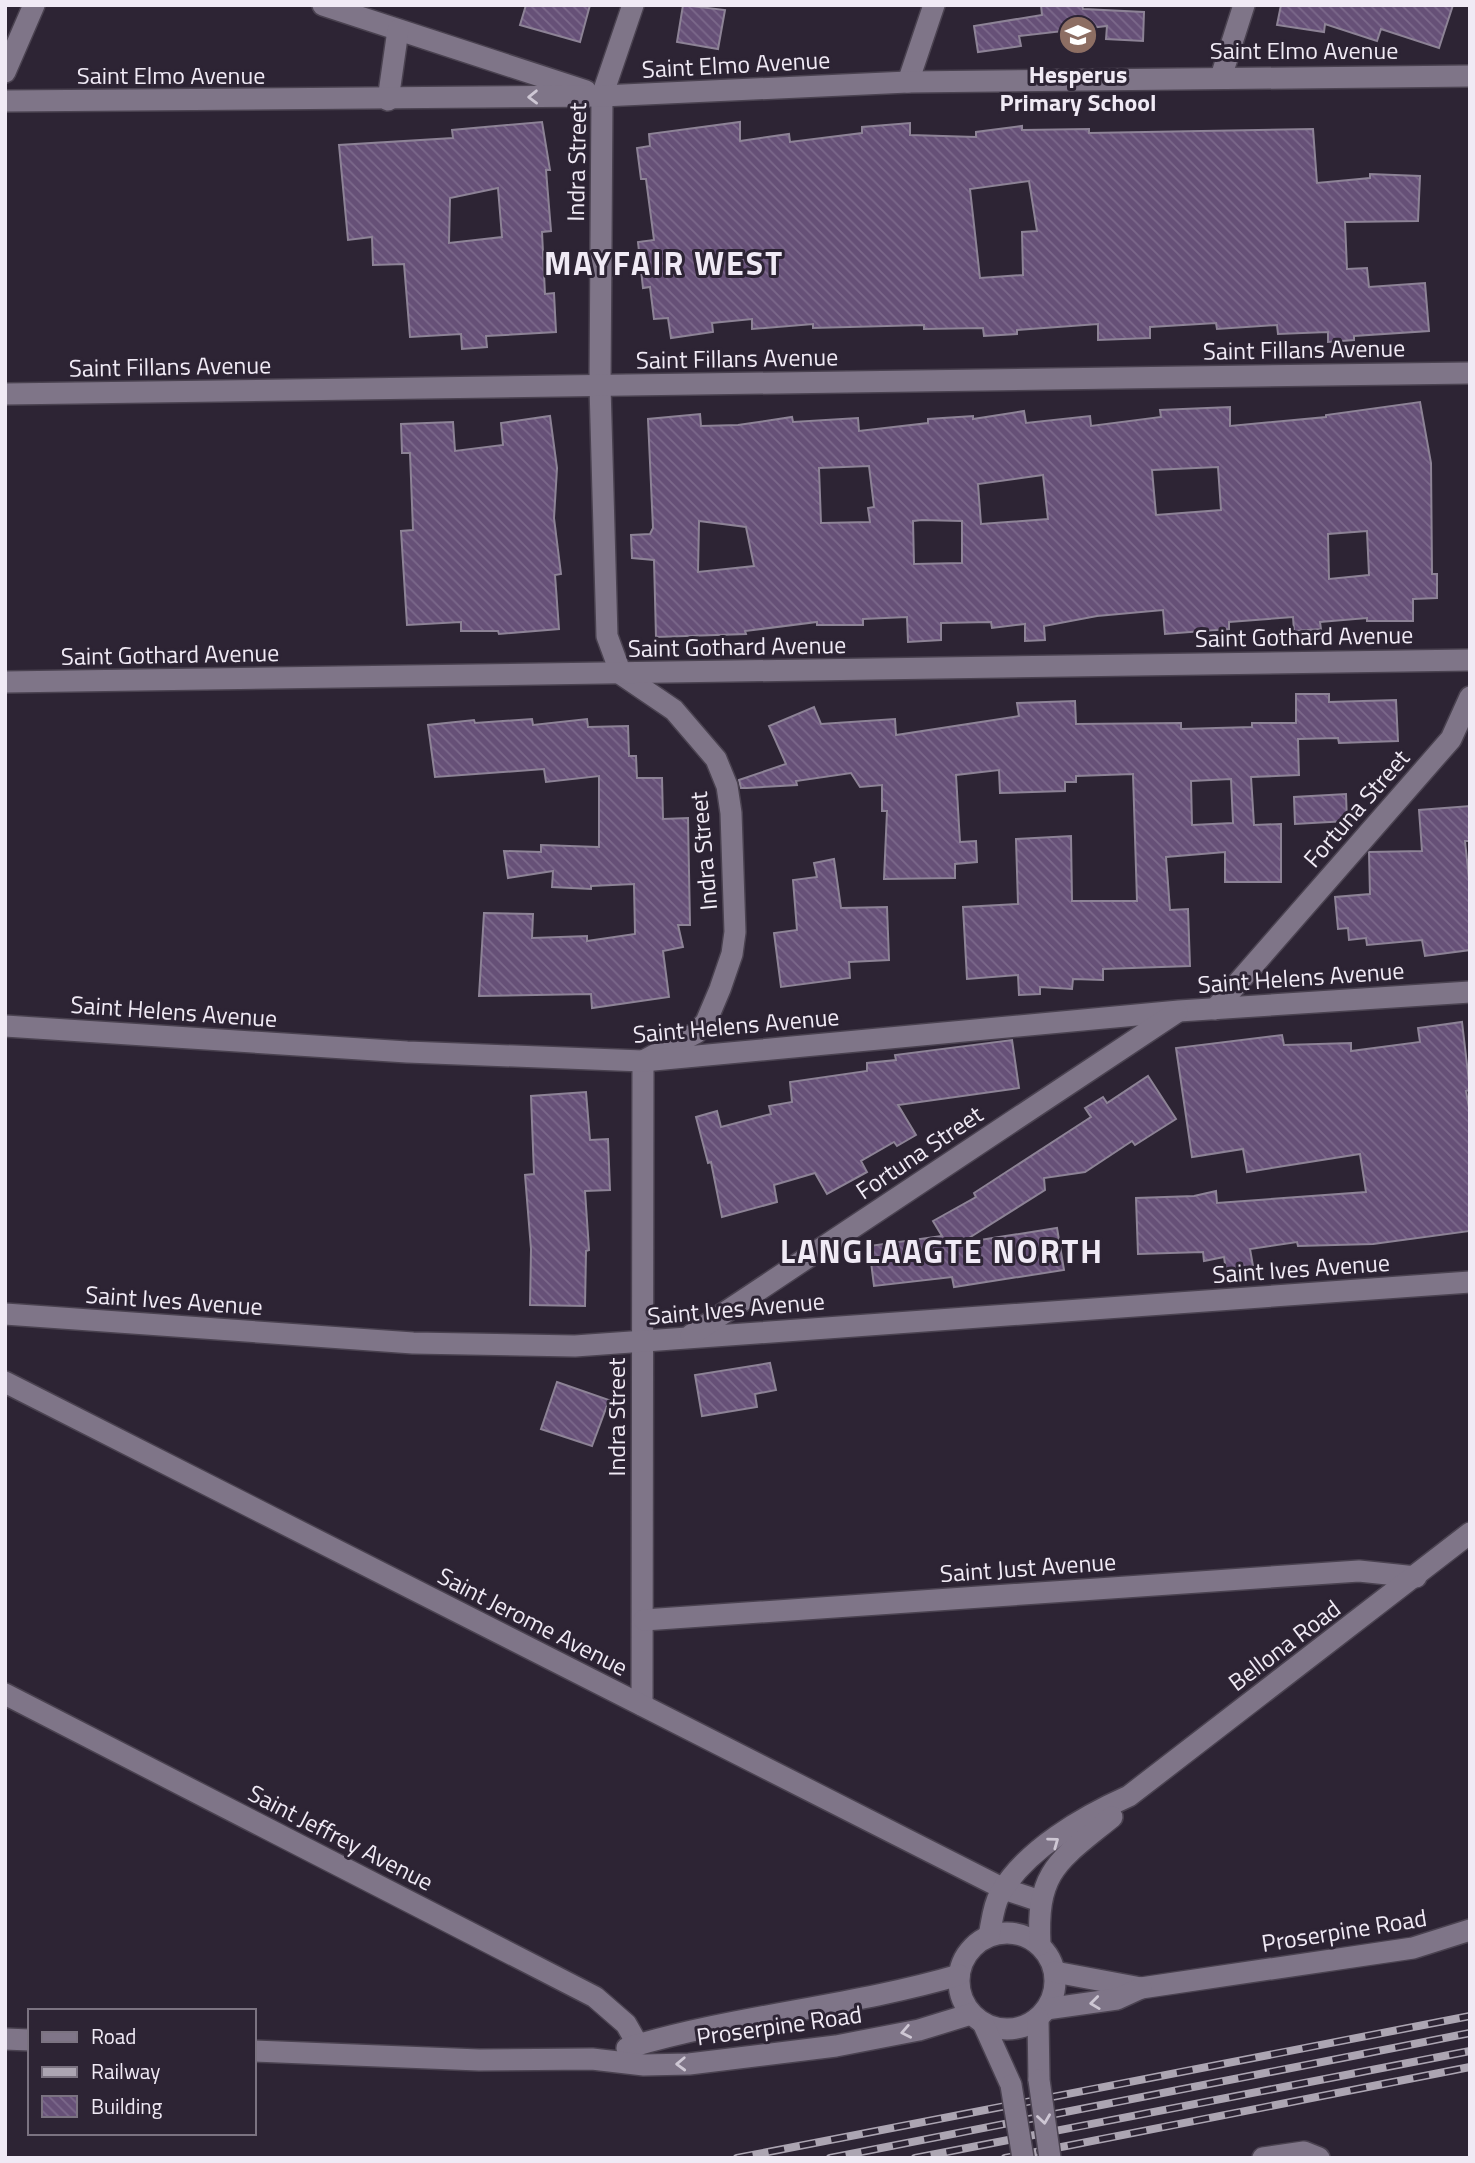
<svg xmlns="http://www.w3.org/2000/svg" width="1475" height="2163" font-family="'Titillium Web',sans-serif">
<defs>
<pattern id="building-back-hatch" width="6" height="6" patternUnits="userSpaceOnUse" patternTransform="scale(1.75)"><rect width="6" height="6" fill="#665077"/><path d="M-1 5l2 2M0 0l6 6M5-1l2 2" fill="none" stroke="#7c698b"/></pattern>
</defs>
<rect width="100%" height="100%" fill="#2d2434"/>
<g fill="url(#building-back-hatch)" stroke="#8d8396" stroke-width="2" fill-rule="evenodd">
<polygon points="526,5 590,5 580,42 520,25"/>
<polygon points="683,5 725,10 718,49 677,42"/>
<polygon points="1041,5 1082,5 1083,9 1144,12 1143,41 1106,39 1107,26 1019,36 1021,46 978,52 974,26 1042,15"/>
<polygon points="1281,5 1453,5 1439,48 1381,29 1377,41 1325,24 1324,32 1277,25"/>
<path d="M 542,122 L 550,170 L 546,170 L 551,231 L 542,232 L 545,294 L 554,293 L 556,332 L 486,336 L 487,347 L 462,349 L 461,334 L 410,337 L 404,264 L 373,265 L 372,237 L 348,240 L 339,145 L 453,138 L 452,130 ZM 498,188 L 502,237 L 449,243 L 450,198 Z"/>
<path d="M 740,122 L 740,141 L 789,134 L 790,142 L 862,133 L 862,127 L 910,123 L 910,135 L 976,137 L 976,132 L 1022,126 L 1022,130 L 1089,129 L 1089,133 L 1313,129 L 1317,183 L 1370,178 L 1370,174 L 1420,176 L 1418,221 L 1345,222 L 1347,269 L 1367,268 L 1369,287 L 1425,283 L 1429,331 L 1354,336 L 1354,340 L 1328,342 L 1328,332 L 1278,334 L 1277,325 L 1217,329 L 1216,323 L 1150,327 L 1150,338 L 1098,340 L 1098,324 L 1017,330 L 1017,334 L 984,336 L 983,328 L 924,329 L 924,325 L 813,328 L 813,324 L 752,329 L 752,319 L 712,323 L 713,332 L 671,338 L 668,318 L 654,319 L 650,287 L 643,288 L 638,242 L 654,240 L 646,179 L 641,179 L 637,148 L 650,146 L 649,134 ZM 1029,181 L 1037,231 L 1022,232 L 1023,275 L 980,278 L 970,189 Z"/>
<path d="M 1420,402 L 1431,463 L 1432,574 L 1437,574 L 1437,598 L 1413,599 L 1413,621 L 1367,621 L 1367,618 L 1320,622 L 1321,629 L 1294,631 L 1293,617 L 1229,622 L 1229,629 L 1165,634 L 1163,610 L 1097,616 L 1044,626 L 1045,640 L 1025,641 L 1025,624 L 992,628 L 991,622 L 941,623 L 941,640 L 908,642 L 907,617 L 863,619 L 863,625 L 817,625 L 817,622 L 745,631 L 746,634 L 656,637 L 654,560 L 632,558 L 631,535 L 650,534 L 653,528 L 648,419 L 700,414 L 701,426 L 738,425 L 792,417 L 793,422 L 858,418 L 859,431 L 928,423 L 928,419 L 973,416 L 973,419 L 1024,411 L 1026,423 L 1090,416 L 1091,426 L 1161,417 L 1160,410 L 1230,407 L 1230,426 L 1326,417 L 1326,415 ZM 869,466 L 874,507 L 868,508 L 870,522 L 821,523 L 819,468 ZM 1218,467 L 1221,510 L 1156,515 L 1152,470 ZM 1043,475 L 1048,519 L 981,524 L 978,484 ZM 922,520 L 962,521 L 962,563 L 914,564 L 913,521 ZM 699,521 L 746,527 L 754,566 L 698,572 ZM 1367,531 L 1369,575 L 1329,579 L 1328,534 Z"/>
<polygon points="550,416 557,468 554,518 561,574 555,575 559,629 499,634 498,631 461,631 461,622 407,625 401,531 413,530 410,453 402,453 401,424 453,422 455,451 503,445 501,423"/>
<path d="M 1296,694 L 1329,694 L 1329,702 L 1396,700 L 1398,741 L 1339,743 L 1338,738 L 1298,739 L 1299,775 L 1251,777 L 1254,825 L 1281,824 L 1281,882 L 1225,882 L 1225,852 L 1166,857 L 1170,910 L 1188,909 L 1190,966 L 1103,969 L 1103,980 L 1073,979 L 1072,989 L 1040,987 L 1040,994 L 1019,995 L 1018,975 L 967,979 L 963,907 L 1018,904 L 1016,839 L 1071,836 L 1072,901 L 1137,901 L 1133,774 L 1076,776 L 1076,782 L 1065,782 L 1065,791 L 1000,793 L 999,770 L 956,775 L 960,842 L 976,841 L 977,862 L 955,864 L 955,878 L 884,879 L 887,811 L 882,811 L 882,785 L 860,787 L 851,773 L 796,781 L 797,785 L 747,788 L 741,788 L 739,780 L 786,764 L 769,726 L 814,707 L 821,724 L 895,719 L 896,735 L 1019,716 L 1017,703 L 1075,701 L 1076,724 L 1181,723 L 1181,729 L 1252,727 L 1252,723 L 1296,723 ZM 1231,779 L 1233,823 L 1192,825 L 1191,781 Z"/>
<polygon points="532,719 533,725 587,719 588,727 628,726 629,756 636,756 637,778 662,778 663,819 688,818 690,925 678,925 683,947 663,951 669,997 592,1008 591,994 479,996 484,913 533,914 532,938 587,936 587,941 635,934 634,884 591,886 591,889 552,887 553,871 508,878 504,851 541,852 541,845 599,847 599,776 546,782 544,769 435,777 428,725 474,720 475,723"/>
<polygon points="1346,794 1347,821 1295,824 1294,797"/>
<polygon points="1470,806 1470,841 1465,841 1470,888 1470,950 1425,956 1422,940 1367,945 1366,938 1349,940 1348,928 1338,929 1335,897 1370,894 1369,852 1422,851 1419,810"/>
<polygon points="834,859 841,908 887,907 889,960 849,962 850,978 781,987 774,933 797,930 793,880 817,877 814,863"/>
<polygon points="1462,1022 1470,1090 1466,1091 1470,1113 1470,1231 1373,1244 1298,1246 1297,1242 1250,1249 1253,1266 1226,1270 1224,1257 1204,1261 1203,1252 1138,1254 1136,1198 1194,1196 1216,1191 1217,1203 1366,1192 1360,1154 1247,1172 1243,1149 1192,1157 1176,1048 1282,1035 1284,1045 1351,1043 1351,1051 1420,1042 1418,1028"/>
<polygon points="1012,1040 1019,1088 898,1105 916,1135 897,1146 894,1142 861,1161 867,1172 827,1194 815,1173 774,1185 777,1202 722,1217 711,1162 708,1163 696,1117 717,1111 721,1127 771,1114 769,1106 792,1102 790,1082 867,1071 867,1063 896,1060 895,1055"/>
<polygon points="1148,1076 1176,1119 1135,1145 1132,1141 1085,1172 1044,1178 1045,1190 961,1243 1057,1228 1064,1270 954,1287 952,1277 874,1286 869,1246 942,1236 933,1221 976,1197 974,1193 1091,1117 1085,1108 1103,1097 1107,1103"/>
<polygon points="586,1092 590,1140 608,1139 610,1190 585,1191 589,1250 586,1251 585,1306 530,1305 531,1249 525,1175 534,1174 531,1096"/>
<polygon points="770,1363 776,1390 755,1394 757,1407 702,1416 695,1375"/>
<polygon points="557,1382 609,1400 592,1446 541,1429"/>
</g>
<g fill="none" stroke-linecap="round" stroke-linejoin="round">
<g stroke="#4a4250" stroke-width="24">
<g id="street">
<polyline points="323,5 586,91"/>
<polyline points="633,5 602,96 600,386 607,636 621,674 674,710 716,759 727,786 731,813 735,932 732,954 720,989 706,1022 696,1033 643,1061 642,1705"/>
<polyline points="5,72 34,5"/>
<polyline points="1221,77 1244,5"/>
<polyline points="908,82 934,5"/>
<polyline points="388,100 398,30"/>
<polyline points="5,101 602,96 908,82 1470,76"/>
<polyline points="5,394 1470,373"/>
<polyline points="5,682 1470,660"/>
<polyline points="1215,1009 1451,739 1470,697"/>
<polyline points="5,1026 407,1052 643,1061 1179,1011 1470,992"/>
<polyline points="5,1314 413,1343 575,1346 1470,1282"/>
<polyline points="691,1335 1177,1012"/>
<polyline points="5,1382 1004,1889 1040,1901"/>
<polyline points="644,1620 1359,1571 1416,1577"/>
<polyline points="5,1694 595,1997 626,2024 638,2045"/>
<circle cx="1007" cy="1981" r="48"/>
<path d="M 989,1936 C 992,1922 993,1906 1000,1894 C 1025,1850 1084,1816 1129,1796 L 1470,1533"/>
<path d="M 1040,1945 C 1036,1871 1058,1861 1112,1817"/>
<polyline points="1055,1972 1141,1988 1413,1948 1470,1930"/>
<polyline points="1046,2009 1117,1999 1141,1988"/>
<polyline points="1038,2018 1039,2080"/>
<polyline points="983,2023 1011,2085"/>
<polyline points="5,2039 30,2040"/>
<path d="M 627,2048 C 736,2015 850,2007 959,1975"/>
<polyline points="254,2051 479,2060 592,2059 644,2065 689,2064 836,2046 919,2030 971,2014"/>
<polyline points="1263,2158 1304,2152 1319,2158"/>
</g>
</g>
<use href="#street" stroke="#7f7588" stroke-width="21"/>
<g stroke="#aca5b2" stroke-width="8">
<g id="rail">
<polyline points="737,2158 1470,2016"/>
<polyline points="830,2158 1470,2033"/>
<polyline points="915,2158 1470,2051"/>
<polyline points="1005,2158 1470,2067"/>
</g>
</g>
<use href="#rail" stroke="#2d2434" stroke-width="5" stroke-dasharray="16" stroke-linecap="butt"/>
<g stroke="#4a4250" stroke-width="24" stroke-linecap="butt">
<g id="street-bridge">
<polyline points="1039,2080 1050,2158"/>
<polyline points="1011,2085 1023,2158"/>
</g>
</g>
<use href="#street-bridge" stroke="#7f7588" stroke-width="21"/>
</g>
<defs><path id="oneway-chevron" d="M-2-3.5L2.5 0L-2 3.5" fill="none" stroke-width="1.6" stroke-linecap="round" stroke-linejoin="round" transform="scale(1.75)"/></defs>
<g stroke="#cec7d4">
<use href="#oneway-chevron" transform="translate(533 97) rotate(179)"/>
<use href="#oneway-chevron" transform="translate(1054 1842) rotate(-36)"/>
<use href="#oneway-chevron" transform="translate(1095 2003) rotate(173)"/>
<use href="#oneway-chevron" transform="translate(906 2032) rotate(169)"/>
<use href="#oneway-chevron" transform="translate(681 2064) rotate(178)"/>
<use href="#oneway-chevron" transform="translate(1044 2119) rotate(82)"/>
</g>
<defs>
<g id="school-disc" transform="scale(2.0125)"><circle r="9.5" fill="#8d6e63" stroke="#2d2434"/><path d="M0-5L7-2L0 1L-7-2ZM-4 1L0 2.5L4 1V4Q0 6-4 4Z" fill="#fff"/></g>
</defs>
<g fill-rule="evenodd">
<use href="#school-disc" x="1078" y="35"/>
</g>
<g text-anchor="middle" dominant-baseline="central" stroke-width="6" stroke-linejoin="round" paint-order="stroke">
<g font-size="24" fill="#f0eaf5" stroke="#2d2434">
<text x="1304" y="50">Saint Elmo Avenue</text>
<text transform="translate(736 64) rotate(-3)">Saint Elmo Avenue</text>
<text x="171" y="75">Saint Elmo Avenue</text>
<text transform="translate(576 162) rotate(-89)">Indra Street</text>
<text transform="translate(1304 349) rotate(-1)">Saint Fillans Avenue</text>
<text transform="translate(737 358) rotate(-1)">Saint Fillans Avenue</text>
<text transform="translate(170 366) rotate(-1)">Saint Fillans Avenue</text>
<text transform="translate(1304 636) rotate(-1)">Saint Gothard Avenue</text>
<text transform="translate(737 646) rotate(-1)">Saint Gothard Avenue</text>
<text transform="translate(170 654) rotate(-1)">Saint Gothard Avenue</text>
<text transform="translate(1356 808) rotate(-49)">Fortuna Street</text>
<text transform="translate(703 851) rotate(-95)">Indra Street</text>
<text transform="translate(1301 977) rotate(-4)">Saint Helens Avenue</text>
<text transform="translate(174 1011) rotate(4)">Saint Helens Avenue</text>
<text transform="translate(736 1025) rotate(-5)">Saint Helens Avenue</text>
<text transform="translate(919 1152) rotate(-34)">Fortuna Street</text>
<text transform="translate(1301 1268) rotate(-4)">Saint Ives Avenue</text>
<text transform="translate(174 1300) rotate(4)">Saint Ives Avenue</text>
<text transform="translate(736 1308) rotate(-5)">Saint Ives Avenue</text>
<text transform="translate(616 1417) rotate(-90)">Indra Street</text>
<text transform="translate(1028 1567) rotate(-4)">Saint Just Avenue</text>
<text transform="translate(533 1621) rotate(27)">Saint Jerome Avenue</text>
<text transform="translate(1284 1645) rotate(-37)">Bellona Road</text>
<text transform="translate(341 1837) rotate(27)">Saint Jeffrey Avenue</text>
<text transform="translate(1344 1930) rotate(-9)">Proserpine Road</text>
<text transform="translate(779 2025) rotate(-8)">Proserpine Road</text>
</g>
<g font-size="24" font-weight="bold" fill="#f0eaf5" stroke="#2d2434">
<text x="1078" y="74">Hesperus<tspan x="1078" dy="28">Primary School</tspan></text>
</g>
<g font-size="32" font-weight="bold" letter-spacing="2" fill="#f0eaf5" stroke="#2d2434">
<text x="664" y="263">MAYFAIR WEST</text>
<text x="942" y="1251">LANGLAAGTE NORTH</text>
</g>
</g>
<rect width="1475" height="2163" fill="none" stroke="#f0eaf5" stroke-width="14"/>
<rect x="28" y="2009" width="228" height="126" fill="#2d2434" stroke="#7b7381" stroke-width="2"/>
<rect x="42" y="2032" width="35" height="10" fill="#7f7588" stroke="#7b7381" stroke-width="2"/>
<text x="91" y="2044" font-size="21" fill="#f0eaf5">Road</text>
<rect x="42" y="2067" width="35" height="10" fill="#aca5b2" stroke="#7b7381" stroke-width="2"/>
<text x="91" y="2079" font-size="21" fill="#f0eaf5">Railway</text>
<rect x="42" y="2096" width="35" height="21" fill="url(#building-back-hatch)" stroke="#7b7381" stroke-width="2"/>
<text x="91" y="2114" font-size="21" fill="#f0eaf5">Building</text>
</svg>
